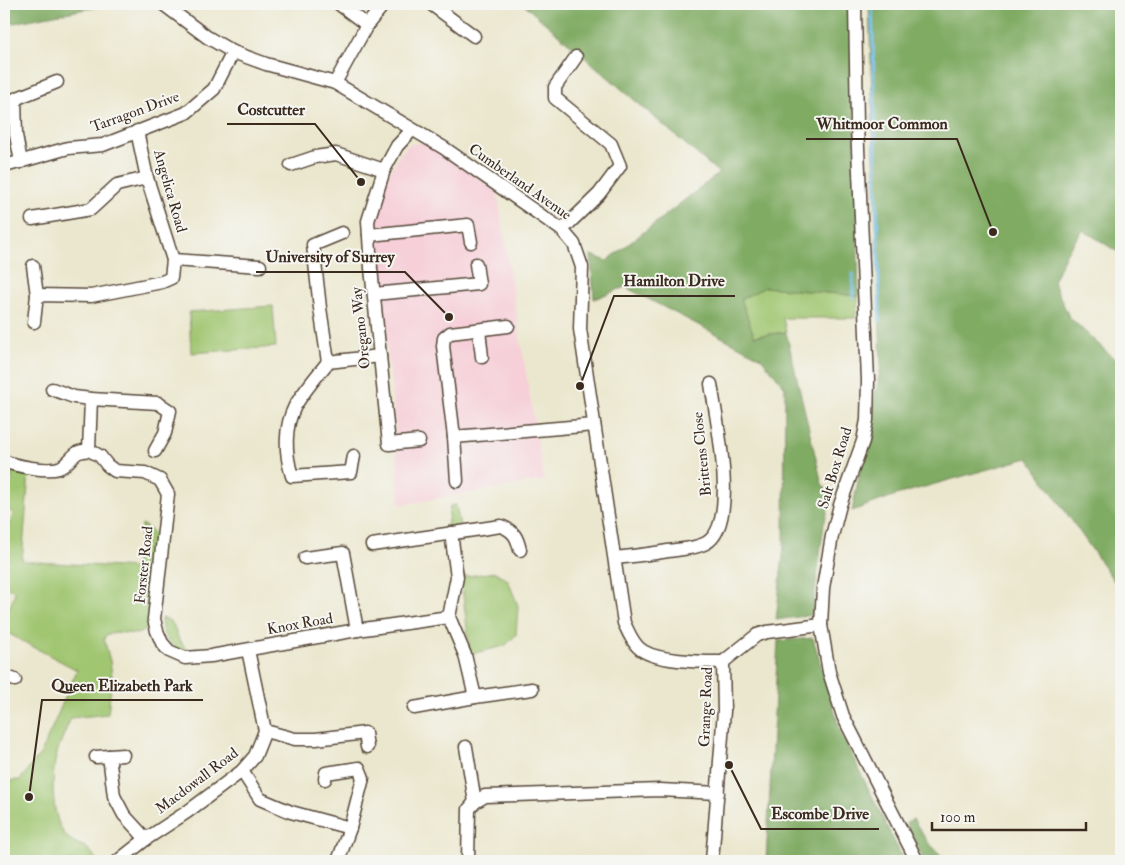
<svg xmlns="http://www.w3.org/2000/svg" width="1125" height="865" font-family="'IM FELL Double Pica',serif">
<rect width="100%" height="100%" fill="#f6f6f2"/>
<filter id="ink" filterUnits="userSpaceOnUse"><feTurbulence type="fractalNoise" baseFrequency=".02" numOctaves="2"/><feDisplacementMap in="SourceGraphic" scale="10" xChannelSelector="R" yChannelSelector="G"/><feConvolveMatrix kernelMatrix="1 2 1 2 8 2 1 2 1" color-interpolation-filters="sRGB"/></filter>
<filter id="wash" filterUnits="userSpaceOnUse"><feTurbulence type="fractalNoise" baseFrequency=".0096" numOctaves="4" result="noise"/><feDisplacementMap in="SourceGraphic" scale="20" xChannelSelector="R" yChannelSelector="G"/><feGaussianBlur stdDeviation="1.12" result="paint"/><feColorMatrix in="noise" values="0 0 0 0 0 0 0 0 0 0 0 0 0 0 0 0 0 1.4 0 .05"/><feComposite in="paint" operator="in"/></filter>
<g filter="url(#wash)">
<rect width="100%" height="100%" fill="#ebe7ce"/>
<polygon fill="#f6cfd8" points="425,142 497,191 518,326 544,480 400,505 395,424 376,248 377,217 381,196 389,173 399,156 408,145"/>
<g fill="#a0c671" stroke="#6e7848">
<polygon points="765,287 859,296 855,318 783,318 786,332 754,336 741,299"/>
<polygon points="273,306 276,347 191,353 189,312"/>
<path d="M 13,471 L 29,473 L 22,561 L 135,568 L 142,524 L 151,530 L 156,540 L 149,593 L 148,629 L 137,634 L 115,632 L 106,635 L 104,639 L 110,661 L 112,676 L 108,714 L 71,718 C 66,730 59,744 56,757 C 51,777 51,823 68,838 C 81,848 86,842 97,861 L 4,861 L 4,781 L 20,780 L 41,753 L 77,670 L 11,635 L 4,624 L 15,592 L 4,584 L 4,539 L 13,514 L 4,504 L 4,487 L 6,485 L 9,486 L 13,482 L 11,474 Z"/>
<polygon points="456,505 460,526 447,528 450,506"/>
<polygon points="495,572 508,580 518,606 516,635 505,646 470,654 461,577"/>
<path d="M 161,618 C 176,620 174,630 180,641 C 183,646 187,648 190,654 C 171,648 161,638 161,618 Z"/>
</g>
<g fill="#80ab63" stroke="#5e6a40">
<polygon points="4,4 112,4 18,22 4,26"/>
<polygon points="523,4 851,4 859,296 765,287 741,299 754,336 786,332 822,484 832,495 824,524 812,615 776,620 784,545 785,387 760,357 625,287 594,299 591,255 607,261 719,173"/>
<polygon points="869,4 1121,4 1121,254 1083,230 1067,252 1053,281 1069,317 1121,365 1121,591 1028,458 896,495 852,511 881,366"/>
<polygon points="813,638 841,733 904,861 766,861 778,641"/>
<polygon points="913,819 927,841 947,861 924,861 906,823"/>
</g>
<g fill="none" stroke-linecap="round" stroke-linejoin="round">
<g stroke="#74c1ee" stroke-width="3">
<polyline points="872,4 880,321"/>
<polyline points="853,274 853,298"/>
</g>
</g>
</g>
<g filter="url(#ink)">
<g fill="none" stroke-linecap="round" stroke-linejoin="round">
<g stroke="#554638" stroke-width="15">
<g id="minor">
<path d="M 163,4 L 207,37 L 233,52 L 266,64 L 335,83 L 444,148 L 562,230 L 574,244 L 582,267 L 580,329 L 624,623 C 628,631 631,640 638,647 C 652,662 702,662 723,662"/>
<polyline points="339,4 367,25"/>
<polyline points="431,4 474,36"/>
<polyline points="855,4 857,125 868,380 867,420 863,441 840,505 832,536 823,588 821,625 829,672 843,716 917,861"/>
<polyline points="335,83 367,25 384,4"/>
<polyline points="412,130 397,146 384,170 368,221 371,268 389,444 419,441"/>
<polyline points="21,162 16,135 15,99 57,82"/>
<polyline points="4,165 12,164 68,148 103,145 186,113 214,89 233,52"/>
<polyline points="291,165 315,157 336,154 384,170"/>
<polyline points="32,219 91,209 117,185 147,178"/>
<polyline points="562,230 599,194 620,166 611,144 555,98 555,87 576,57"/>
<polyline points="369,235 468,225 471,242"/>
<polyline points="173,260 260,266"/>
<polyline points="33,266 37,295"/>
<polyline points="374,294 479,284 476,264"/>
<polyline points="34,322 37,295 91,296 162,282 171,278 173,260 147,178 137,131"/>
<polyline points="508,326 450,333 444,338 443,346 454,437 594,425"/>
<polyline points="479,330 482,357"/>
<polyline points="328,362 320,308 313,245 342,233"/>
<polyline points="52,389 74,397 91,399"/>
<polyline points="454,437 457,481"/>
<polyline points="89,450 100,456 107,465 115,471 145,473 160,480 168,494 154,619 157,631 162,643 169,651 185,658 211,656 357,630 449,617"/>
<polyline points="89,450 91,399 158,403 170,411 165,433 155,451"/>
<path d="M 354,456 L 351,472 L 292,476 C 285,454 284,427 295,406 C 304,391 317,376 328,362 L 380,356"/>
<path d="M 4,461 C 16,466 46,472 59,468 C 67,465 70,458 77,453 C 80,451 85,451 89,450"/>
<polyline points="451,533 457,577 449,617 465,655 475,697"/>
<path d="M 372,545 L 501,526 C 514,531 517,537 520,550"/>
<polyline points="305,558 343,553 357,630"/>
<path d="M 615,558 C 633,556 650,554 668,551 C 681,549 695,549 706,543 C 740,524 716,418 711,384"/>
<polyline points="723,662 757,635 767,632 821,625"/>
<polyline points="4,676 15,680"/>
<polyline points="414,708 475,697 532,689"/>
<polyline points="265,731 295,739 316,739 365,733 367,747"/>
<polyline points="466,747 475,802"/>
<polyline points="109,756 114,796 124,815 146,839"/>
<polyline points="96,757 123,755"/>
<polyline points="242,771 260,799 291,812 350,828"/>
<polyline points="325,779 326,773 359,768 363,778 350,828 338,861"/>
<polyline points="118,861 146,839 187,812 242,771 255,756 265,731 248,650"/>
<polyline points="468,861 469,809 475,802 485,796 660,790 718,793"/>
<polyline points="712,861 724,711 723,662"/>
</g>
</g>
<use href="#minor" stroke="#fff" stroke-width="12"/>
</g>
</g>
<g text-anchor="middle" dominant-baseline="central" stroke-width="4" stroke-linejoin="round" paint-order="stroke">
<g font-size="15" fill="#3b2a1e" stroke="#f6f6f2">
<text transform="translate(135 112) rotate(-20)">Tarragon Drive</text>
<text transform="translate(520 182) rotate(35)">Cumberland Avenue</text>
<text transform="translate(170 191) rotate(74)">Angelica Road</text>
<text transform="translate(361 328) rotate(-96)">Oregano Way</text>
<text transform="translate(702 454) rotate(-96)">Brittens Close</text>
<text transform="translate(835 468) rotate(-73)">Salt Box Road</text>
<text transform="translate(144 565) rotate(-84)">Forster Road</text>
<text transform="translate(300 624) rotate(-10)">Knox Road</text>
<text transform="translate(706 707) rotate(-88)">Grange Road</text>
<text transform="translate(197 781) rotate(-37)">Macdowall Road</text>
</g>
</g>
<path fill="none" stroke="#3b2a1e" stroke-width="2" d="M361 182L315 124H227M993 232L957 139H806M449 317L405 272H256M580 386L614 296H735M29 797L42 700H203M729 765L761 829H879"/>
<g fill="#3b2a1e" stroke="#f6f6f2" stroke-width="2">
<circle cx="361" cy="182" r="5"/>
<circle cx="993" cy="232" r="5"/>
<circle cx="449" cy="317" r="5"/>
<circle cx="580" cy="386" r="5"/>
<circle cx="29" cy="797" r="5"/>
<circle cx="729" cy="765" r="5"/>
</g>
<g font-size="16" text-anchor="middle" font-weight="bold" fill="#3b2a1e" stroke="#f6f6f2" stroke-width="4" stroke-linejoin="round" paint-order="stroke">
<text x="271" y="115">Costcutter</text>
<text x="882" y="129">Whitmoor Common</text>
<text x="330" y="262">University of Surrey</text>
<text x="674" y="286">Hamilton Drive</text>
<text x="122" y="691">Queen Elizabeth Park</text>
<text x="820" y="819">Escombe Drive</text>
</g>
<rect width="1125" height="865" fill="none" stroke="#f6f6f2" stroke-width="20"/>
<path d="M932 822v8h154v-8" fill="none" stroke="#3b2a1e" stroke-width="2.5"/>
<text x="940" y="822" font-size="15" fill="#3b2a1e" stroke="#f6f6f2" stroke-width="4" paint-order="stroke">100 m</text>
</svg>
